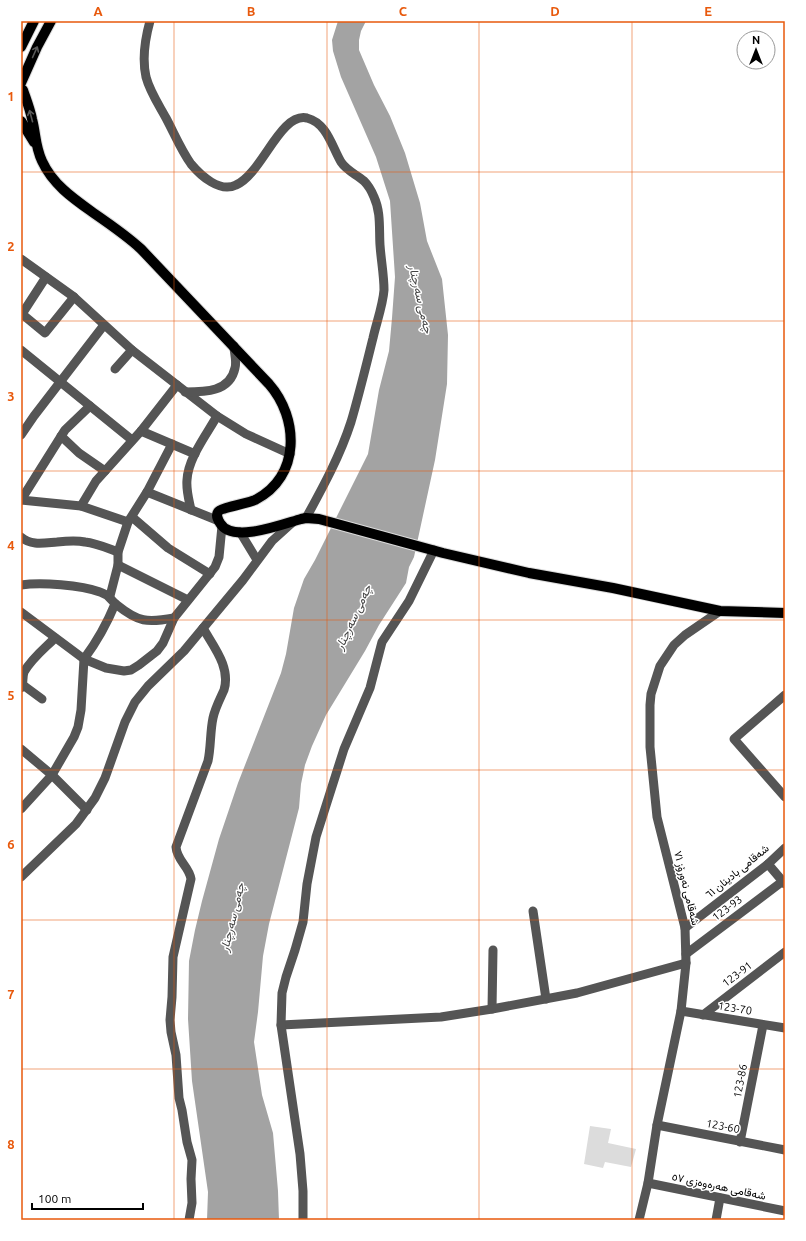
<svg xmlns="http://www.w3.org/2000/svg" width="806" height="1241" font-family="Ubuntu,Vazirmatn,sans-serif">
<rect width="100%" height="100%" fill="#fff"/>
<polygon fill="#dcdcdc" points="590,1126 611,1129 608,1143 636,1149 631,1167 605,1162 603,1168 584,1164"/>
<polygon fill="#a3a3a3" points="338,21 366,21 361,31 359,40 359,50 374,85 390,116 405,153 420,203 427,241 442,279 448,335 447,384 435,460 414,557 409,567 406,583 379,625 365,651 326,715 312,746 305,765 301,784 299,808 269,924 263,956 258,1012 254,1042 262,1095 273,1133 278,1191 279,1220 207,1220 208,1192 192,1081 188,1019 189,961 195,930 202,901 219,839 238,783 281,673 286,654 294,608 304,579 315,560 368,454 379,390 389,351 392,318 395,277 390,201 376,157 341,77 333,51 332,40"/>
<g fill="none" stroke-linecap="round" stroke-linejoin="round">
<g stroke="#dbdbdb" stroke-width="12">
<g id="major">
<polyline points="21,47 34,21"/>
<polyline points="21,83 37,47 51,21"/>
<path d="M 23,90 C 26,99 30,109 32,119 C 36,134 35,146 42,161 C 53,185 74,199 95,214 C 111,225 127,236 141,249 L 269,384 C 299,418 301,477 255,500 C 248,503 220,508 218,512 C 216,515 218,520 220,523 C 232,544 283,524 301,519 L 306,518 L 319,519 L 443,553 L 529,573 L 613,588 L 720,611 L 785,613"/>
<polyline points="21,121 34,142"/>
</g>
</g>
<g stroke="#555" stroke-width="9">
<path d="M 150,21 C 145,39 142,59 146,77 C 150,92 159,105 166,118 C 174,133 181,150 191,164 C 201,176 220,193 236,185 C 262,174 280,112 307,118 C 327,123 332,147 341,162 C 347,171 356,174 364,181 C 368,185 372,192 374,197 C 381,212 379,229 380,245 C 381,260 384,275 384,290 C 383,305 376,324 373,338 C 366,366 359,395 351,422 C 340,456 323,487 306,518"/>
<polyline points="21,259 74,297 132,350 217,416 246,434 290,454"/>
<polyline points="46,277 22,314 45,333 74,297"/>
<polyline points="21,350 132,440"/>
<polyline points="115,369 132,350"/>
<path d="M 185,392 C 205,392 230,392 235,368 C 237,361 234,353 234,346"/>
<polyline points="141,431 195,454"/>
<polyline points="21,435 34,416 104,325"/>
<polyline points="61,436 79,453 105,471"/>
<polyline points="147,492 219,521"/>
<polyline points="21,500 65,430 90,406"/>
<polyline points="21,500 81,506 128,522"/>
<polyline points="81,506 96,481 141,431 177,385"/>
<path d="M 191,510 C 189,500 186,490 187,480 C 188,458 207,434 217,416"/>
<polyline points="132,517 168,548 210,574"/>
<polyline points="240,532 257,560"/>
<path d="M 21,537 C 31,546 44,543 57,542 C 66,541 76,540 85,542 C 96,543 107,548 118,552"/>
<polyline points="118,565 188,600"/>
<path d="M 21,585 C 41,582 81,585 100,592 C 110,595 110,600 117,605 C 138,622 147,623 174,618"/>
<polyline points="110,596 118,565 118,552 128,522 147,492 172,444"/>
<path d="M 21,612 L 84,659 C 98,640 106,626 115,604"/>
<polyline points="23,685 42,699"/>
<path d="M 21,688 C 24,683 22,678 24,672 C 32,658 44,649 55,638"/>
<polyline points="785,695 734,739 785,797"/>
<polyline points="21,749 52,775 87,810"/>
<polyline points="21,809 52,775 74,737 78,727 81,710 84,659 106,668 124,671 131,670 139,665 157,651 163,643 174,618 215,567 219,557 222,526"/>
<polyline points="768,864 785,884"/>
<polyline points="21,877 76,824 95,798 105,778 125,722 135,702 148,686 184,651 243,580 272,541 293,522"/>
<polyline points="533,911 546,999"/>
<polyline points="685,928 768,864 785,848"/>
<polyline points="686,954 783,881"/>
<polyline points="492,1009 493,950"/>
<polyline points="681,1011 785,1028"/>
<polyline points="703,1015 785,952"/>
<polyline points="281,1025 441,1017 492,1009 577,993 686,963"/>
<polyline points="657,1125 785,1150"/>
<polyline points="740,1142 763,1025"/>
<polyline points="648,1183 785,1211"/>
<path d="M 189,1220 L 192,1203 L 191,1179 L 192,1160 L 187,1142 L 182,1110 L 179,1098 L 176,1055 L 171,1032 L 170,1020 L 172,997 L 173,957 L 191,879 C 189,866 177,861 176,847 L 208,761 C 211,747 210,732 213,718 C 215,708 220,699 224,690 C 231,667 213,646 203,628"/>
<polyline points="303,1220 303,1191 300,1154 281,1025 282,993 286,977 295,950 303,922 307,884 316,837 344,749 370,688 382,642 409,601 434,550"/>
<polyline points="639,1220 648,1183 657,1125 681,1011 686,963 685,928 657,817 650,747 650,705 651,694 660,666 674,645 685,635 720,611"/>
<polyline points="716,1220 720,1198"/>
</g>
<use href="#major" stroke="#000" stroke-width="10"/>
</g>
<defs><path id="oneway-shaft" d="M-6 0H5M1.5-3L5.5 0L1.5 3" fill="none" stroke-width="1.6" stroke-linecap="round" stroke-linejoin="round"/></defs>
<g stroke="#595959">
<use href="#oneway-shaft" transform="translate(35 52) rotate(-66)"/>
<use href="#oneway-shaft" transform="translate(31 116) rotate(-105)"/>
</g>
<path fill="none" stroke="#e8590c" stroke-width="1" stroke-opacity="0.55" d="M 174,21 L 174,1220M 327,21 L 327,1220M 479,21 L 479,1220M 632,21 L 632,1220M 21,172 L 785,172M 21,321 L 785,321M 21,471 L 785,471M 21,620 L 785,620M 21,770 L 785,770M 21,920 L 785,920M 21,1069 L 785,1069"/>
<g text-anchor="middle" dominant-baseline="central" stroke-width="3" stroke-linejoin="round" paint-order="stroke">
<g font-size="11" fill="#000" stroke="#fff">
<text transform="translate(737 871) rotate(-39)">شەقامی بادینان ٦١</text>
<text transform="translate(687 888) rotate(76)">شەقامی نەورۆز ٧١</text>
<text transform="translate(727 908) rotate(-37)">123-93</text>
<text transform="translate(737 974) rotate(-37)">123-91</text>
<text transform="translate(735 1008) rotate(9)">123-70</text>
<text transform="translate(740 1081) rotate(-79)">123-86</text>
<text transform="translate(723 1126) rotate(11)">123-60</text>
<text transform="translate(719 1186) rotate(12)">شەقامی هەرەوەزی ٥٧</text>
</g>
<g font-size="12" font-style="italic" fill="#444" stroke="#fff">
<text transform="translate(421 299) rotate(77)">چەمی سەرچنار</text>
<text transform="translate(353 617) rotate(-65)">چەمی سەرچنار</text>
<text transform="translate(232 917) rotate(-76)">چەمی سەرچنار</text>
</g>
</g>
<rect width="806" height="1241" fill="none" stroke="#ffffff" stroke-width="44"/>
<g transform="translate(756 50)"><circle r="19" fill="#ffffff" stroke="#999999"/>
<path d="M0-3L7 15L0 10L-7 15Z" fill="#000000"/>
<text y="-6" font-size="11" font-weight="bold" text-anchor="middle" fill="#000000">N</text>
</g>
<path d="M32 1203v6h111v-6" fill="none" stroke="#000000" stroke-width="2"/>
<text x="38" y="1203" font-size="12" fill="#000000" stroke="#ffffff" stroke-width="3" paint-order="stroke">100 m</text>
<rect x="22" y="22" width="762" height="1197" fill="none" stroke="#e8590c" stroke-width="1.5"/>
<g font-size="13" text-anchor="middle" font-weight="bold" fill="#e8590c">
<text x="98" y="16">A</text>
<text x="251" y="16">B</text>
<text x="403" y="16">C</text>
<text x="555" y="16">D</text>
<text x="708" y="16">E</text>
<text x="11" y="101">1</text>
<text x="11" y="251">2</text>
<text x="11" y="401">3</text>
<text x="11" y="550">4</text>
<text x="11" y="700">5</text>
<text x="11" y="849">6</text>
<text x="11" y="999">7</text>
<text x="11" y="1149">8</text>
</g>
</svg>
